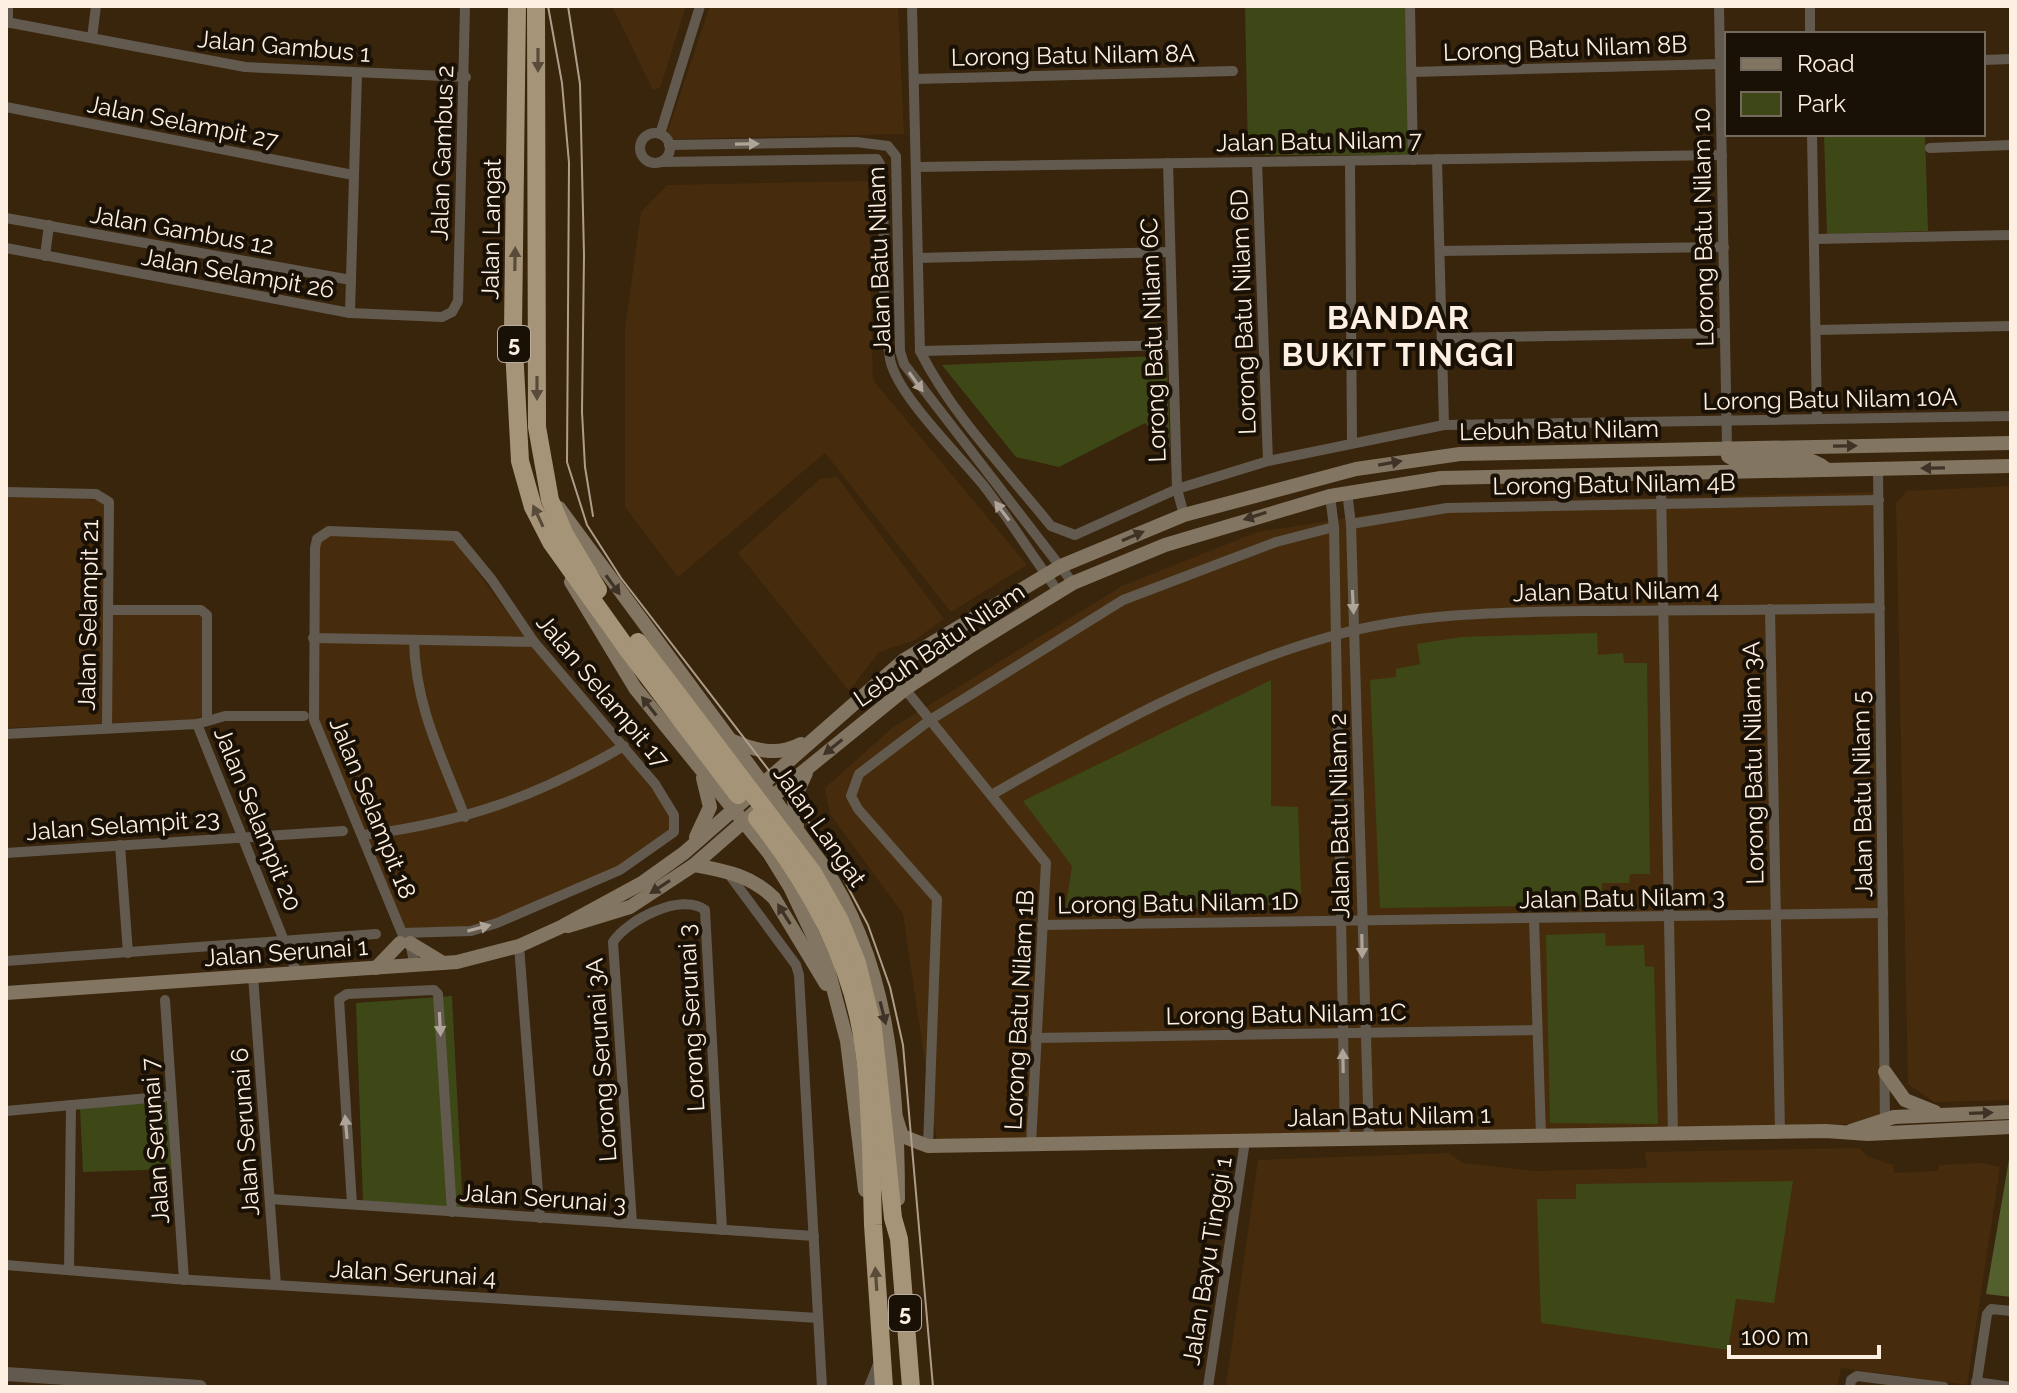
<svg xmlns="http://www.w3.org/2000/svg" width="2017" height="1393" font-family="Raleway,sans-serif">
<rect width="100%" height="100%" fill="#39240c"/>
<g fill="#462c0c">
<polygon points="612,6 686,6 660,88 653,90"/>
<polygon points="710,6 898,6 904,134 665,139"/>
<polygon points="868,181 873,380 1027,565 951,612 825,453 678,577 625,507 625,330 641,212 667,185"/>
<polygon points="837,477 944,619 915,640 879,652 849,691 738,553 820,479"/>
<polygon points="2011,486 2011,1100 1934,1102 1908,1084 1896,503 1907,491"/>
<polygon points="1877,492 1882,1114 1856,1124 937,1143 903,914 830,814 825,788 892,728 1122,586 1257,532 1446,503"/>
<polygon points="6,496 101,500 105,504 104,613 198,614 204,618 203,714 197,719 6,728"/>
<polygon points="332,534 454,540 533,648 635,766 671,815 671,830 618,866 566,891 471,928 404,929 318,719 319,550 320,541"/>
<polygon points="1859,1148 1867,1156 1893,1165 1894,1173 1938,1171 1939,1165 1981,1163 2000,1167 1967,1385 1841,1368 1837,1387 1226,1387 1258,1160 1449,1153 1463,1163 1534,1171 1647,1168 1645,1152"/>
</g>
<g fill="#3d4816">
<polygon points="1245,6 1407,6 1410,155 1248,155"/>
<polygon points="1824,134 1925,134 1928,231 1827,234"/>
<polygon points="1157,356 1167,367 1170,448 1145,423 1059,467 1016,457 942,365"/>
<polygon points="1597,633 1598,655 1623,653 1624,663 1647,663 1650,874 1630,874 1629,883 1602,883 1602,905 1380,908 1370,680 1396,677 1396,669 1420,664 1417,644 1461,637"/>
<polygon points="1271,680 1271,806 1298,807 1301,893 1291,904 1065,912 1072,866 1023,801"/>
<polygon points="1605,933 1606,946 1644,945 1645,966 1654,967 1658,1124 1550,1123 1546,935"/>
<polygon points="452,996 463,1210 363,1202 356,1003"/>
<polygon points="168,1100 172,1169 83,1172 80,1108"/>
<polygon points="1793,1181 1774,1303 1736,1299 1728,1350 1541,1323 1537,1199 1576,1199 1576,1184"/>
</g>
<polygon fill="#535f2d" points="2011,1148 2011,1297 1986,1294"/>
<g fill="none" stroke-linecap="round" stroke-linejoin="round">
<g stroke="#625a4e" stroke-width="10">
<path d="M 912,6 L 920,351 C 952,415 1007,471 1051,526 L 1075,535 L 1177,489 L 1268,461 L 1444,425 L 2011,416"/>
<polyline points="1410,6 1413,160"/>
<polyline points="1719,6 1727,448"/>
<polyline points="1810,6 1810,34"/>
<polyline points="6,22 245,67 466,77"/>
<polyline points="8,23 8,6"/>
<polyline points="92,38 96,6"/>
<polyline points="1983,60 2011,59"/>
<polyline points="1411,72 1720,64"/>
<polyline points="914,79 1233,71"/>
<polyline points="6,107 353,175"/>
<circle cx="655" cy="148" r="15"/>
<polyline points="660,134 700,6"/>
<polyline points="1812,134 1817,419"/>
<polyline points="669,145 856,142 888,146 896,156 900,351 904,364 1073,583"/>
<polyline points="1930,148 2011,145"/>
<polyline points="1437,159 1444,425"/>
<polyline points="1350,161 1352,442"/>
<path d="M 661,162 L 877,159 L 880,164 C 888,228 879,295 890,359 C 896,394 960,456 984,486 C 1010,520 1032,556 1058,591"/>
<polyline points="1257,162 1268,461"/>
<polyline points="1168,163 1177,489 1184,515"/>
<polyline points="917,167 1722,155"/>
<polyline points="6,218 351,280"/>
<polyline points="1814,239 2011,235"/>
<polyline points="6,248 350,313 442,317 452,312 458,301 465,6"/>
<polyline points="1440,251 1724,247"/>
<polyline points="45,256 49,225"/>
<polyline points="918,258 1170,252"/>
<polyline points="350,313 357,74"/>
<polyline points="1816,330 2011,326"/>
<polyline points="1442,338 1725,333"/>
<polyline points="920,351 1173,345"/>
<polyline points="1878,469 1885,1123"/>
<polyline points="1649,474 1661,488 1673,1134"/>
<polyline points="6,492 96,494 109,502 107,728"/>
<polyline points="1347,492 1351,524 1369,1139"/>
<polyline points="1330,496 1334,527 1345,1139"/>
<polyline points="1351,524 1447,508 1879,500"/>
<polyline points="1770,609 1780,1132"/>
<polyline points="108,610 201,610 207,615 207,719"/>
<polyline points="313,638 534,642"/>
<path d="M 414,640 C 415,706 442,757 465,817"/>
<polyline points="905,689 1046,863 1031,1144"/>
<polyline points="197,724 297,973"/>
<polyline points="6,734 197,724 225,716 304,716"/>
<path d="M 993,794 C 1101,732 1210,670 1332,636 C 1417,612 1508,612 1596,611 C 1691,610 1785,610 1880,608"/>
<path d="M 364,835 C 465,822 536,797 624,746"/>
<polyline points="120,845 128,953"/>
<polyline points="6,853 343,831"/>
<polyline points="728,873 796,965 799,975 822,1387"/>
<polyline points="1534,919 1541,1136"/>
<polyline points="1042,925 1883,913"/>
<polyline points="402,933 471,931 497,923 620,870 674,832 674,815 655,784 534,642 492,580 456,536 329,531 317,539 315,548 314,720 402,933 410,943 415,966"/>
<polyline points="519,946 540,1218"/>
<polyline points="6,961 376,934"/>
<polyline points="253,976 276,1285"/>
<polyline points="165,1000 184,1280"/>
<polyline points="1035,1038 1536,1030"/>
<polyline points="6,1111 171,1096"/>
<polyline points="928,1146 937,899 858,809 851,796 859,774 930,720 1123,600 1276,542 1334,527"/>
<polyline points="270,1199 814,1236"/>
<polyline points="352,1204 339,999 347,994 434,990 438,994 452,1212"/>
<path d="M 632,1223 L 613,942 C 627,920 682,892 705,910 L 722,1230"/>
<polyline points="6,1265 175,1279 818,1318"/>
<polyline points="69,1270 71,1105"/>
<polyline points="1976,1382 2011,1387"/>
<polyline points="1208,1387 1245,1141"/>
<polyline points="1850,1387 1851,1380 1857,1376 1944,1387"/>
<polyline points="1976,1387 1987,1314 1991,1309 2011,1311"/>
</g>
<g stroke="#625a4e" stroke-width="14">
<polyline points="6,1374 200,1387"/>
<polyline points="871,1387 881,1362"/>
</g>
<g stroke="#827561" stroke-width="14">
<path d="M 1727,448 L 1728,456 L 1733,459 C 1762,461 1803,449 1826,469"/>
<path d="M 559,508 L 822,864 C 889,962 898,1083 898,1199"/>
<polyline points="571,582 635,688 769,853 790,887 827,965 847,1041 865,1190"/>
<path d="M 730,740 C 754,750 776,757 801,744"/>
<polyline points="797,826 794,799 806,773"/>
<polyline points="696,837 710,807 703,778"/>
<path d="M 694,865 C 725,871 751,875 774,898 L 826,984"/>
<polyline points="568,926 630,907 694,865 772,797 905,689 974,644 1073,583 1165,545 1330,496 1441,478 2011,466"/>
<polyline points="410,943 443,963"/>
<polyline points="376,968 400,943"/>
<polyline points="6,993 457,962 519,946 563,926 642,883 684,853 904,660 1061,566 1184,515 1356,469 1460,454 2011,443"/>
<polyline points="1885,1072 1905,1100 1935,1112"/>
<polyline points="896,1117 902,1136 928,1146 1826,1131 1868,1134 2011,1127"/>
<polyline points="1851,1131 1894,1117 2011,1112"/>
</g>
<g stroke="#a59477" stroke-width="18">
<polyline points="517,6 513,330 520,461 533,507 551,542 628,650"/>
<polyline points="536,6 537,427 550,500 565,535 598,590"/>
<polyline points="871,1148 873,1225 884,1387"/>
<polyline points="886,1149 893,1218 899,1239 911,1387"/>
</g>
<g stroke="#ae9d8b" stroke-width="2">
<polyline points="548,6 562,83 569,163 567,462 587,525 621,578 824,842 868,925 890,987 903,1045 933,1387"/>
<polyline points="568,6 580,84 584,255 582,412 585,467 593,516"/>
</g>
<g stroke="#a59477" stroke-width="18">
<polyline points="638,642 813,873 840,921 857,963 873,1028 886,1149"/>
<polyline points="628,650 738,795"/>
<path d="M 757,818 C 810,885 854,963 864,1050 C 869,1082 869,1115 871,1148"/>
</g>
</g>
<defs><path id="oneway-solid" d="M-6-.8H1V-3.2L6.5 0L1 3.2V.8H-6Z" transform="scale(2)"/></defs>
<g fill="#584b39">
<use href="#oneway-solid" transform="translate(538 60) rotate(90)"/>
<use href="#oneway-solid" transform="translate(515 259) rotate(-89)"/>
<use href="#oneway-solid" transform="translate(537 388) rotate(90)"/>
<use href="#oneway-solid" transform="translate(538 516) rotate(-115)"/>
<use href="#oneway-solid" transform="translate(876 1279) rotate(-94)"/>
</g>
<g fill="#b0a498">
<use href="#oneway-solid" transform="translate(747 144) rotate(-1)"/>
<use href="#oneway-solid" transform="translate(916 382) rotate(54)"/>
<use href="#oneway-solid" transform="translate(1002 511) rotate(-127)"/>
<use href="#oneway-solid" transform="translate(1353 602) rotate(87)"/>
<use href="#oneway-solid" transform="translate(479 928) rotate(-15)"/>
<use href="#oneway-solid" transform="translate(1362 946) rotate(89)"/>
<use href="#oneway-solid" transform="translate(440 1024) rotate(87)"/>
<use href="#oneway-solid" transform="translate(1343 1061) rotate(-91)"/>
<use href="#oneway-solid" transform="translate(346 1127) rotate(-95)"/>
</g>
<g fill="#3e3326">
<use href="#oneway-solid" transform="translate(1845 446) rotate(-1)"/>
<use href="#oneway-solid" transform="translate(1390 463) rotate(-10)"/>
<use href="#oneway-solid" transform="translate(1933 468) rotate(179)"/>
<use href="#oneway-solid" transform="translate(1255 516) rotate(162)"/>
<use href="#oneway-solid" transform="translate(1133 536) rotate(-23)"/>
<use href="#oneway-solid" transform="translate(613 585) rotate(54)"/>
<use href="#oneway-solid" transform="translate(649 706) rotate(-128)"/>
<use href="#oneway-solid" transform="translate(833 747) rotate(141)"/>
<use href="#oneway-solid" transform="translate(660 887) rotate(147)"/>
<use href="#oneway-solid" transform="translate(784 914) rotate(-122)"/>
<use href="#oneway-solid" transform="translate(883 1013) rotate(76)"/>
<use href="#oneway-solid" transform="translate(1981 1113) rotate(-2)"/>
</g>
<g text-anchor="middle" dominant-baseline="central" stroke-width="8" stroke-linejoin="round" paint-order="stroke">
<g fill="#191006" stroke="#b9ac9f" stroke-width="2">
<rect x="498" y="326" width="32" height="36" rx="6"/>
<rect x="889" y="1295" width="32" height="36" rx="6"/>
</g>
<g font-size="22" font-weight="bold" fill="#fdefe1">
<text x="514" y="344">5</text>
<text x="905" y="1313">5</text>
</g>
<g font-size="24" fill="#fdefe1" stroke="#191006">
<text transform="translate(284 46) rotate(5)">Jalan Gambus 1</text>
<text transform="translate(1565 48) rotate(-2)">Lorong Batu Nilam 8B</text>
<text transform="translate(1073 55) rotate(-1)">Lorong Batu Nilam 8A</text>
<text transform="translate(183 122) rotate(11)">Jalan Selampit 27</text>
<text transform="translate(1319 141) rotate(-1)">Jalan Batu Nilam 7</text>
<text transform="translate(442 153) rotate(-88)">Jalan Gambus 2</text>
<text transform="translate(1703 227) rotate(-91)">Lorong Batu Nilam 10</text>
<text transform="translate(491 229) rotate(-89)">Jalan Langat</text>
<text transform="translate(182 230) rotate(10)">Jalan Gambus 12</text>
<text transform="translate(879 260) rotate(-92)">Jalan Batu Nilam</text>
<text transform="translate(238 273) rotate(10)">Jalan Selampit 26</text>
<text transform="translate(1243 312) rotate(-92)">Lorong Batu Nilam 6D</text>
<text transform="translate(1153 340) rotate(-92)">Lorong Batu Nilam 6C</text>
<text transform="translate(1830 399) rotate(-1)">Lorong Batu Nilam 10A</text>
<text transform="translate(1559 430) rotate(-1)">Lebuh Batu Nilam</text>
<text transform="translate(1614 484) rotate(-1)">Lorong Batu Nilam 4B</text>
<text transform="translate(1616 591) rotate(-1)">Jalan Batu Nilam 4</text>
<text transform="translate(88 615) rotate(-89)">Jalan Selampit 21</text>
<text transform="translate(939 645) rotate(-34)">Lebuh Batu Nilam</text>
<text transform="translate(603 691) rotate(50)">Jalan Selampit 17</text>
<text transform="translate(1753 763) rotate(-91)">Lorong Batu Nilam 3A</text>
<text transform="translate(1862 794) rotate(-91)">Jalan Batu Nilam 5</text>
<text transform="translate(373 808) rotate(68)">Jalan Selampit 18</text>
<text transform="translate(1339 816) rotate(-91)">Jalan Batu Nilam 2</text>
<text transform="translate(258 819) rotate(68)">Jalan Selampit 20</text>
<text transform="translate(123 825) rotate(-4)">Jalan Selampit 23</text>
<text transform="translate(820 826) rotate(55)">Jalan Langat</text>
<text transform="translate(1622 898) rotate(-1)">Jalan Batu Nilam 3</text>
<text transform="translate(1178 903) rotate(-1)">Lorong Batu Nilam 1D</text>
<text transform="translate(286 952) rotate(-4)">Jalan Serunai 1</text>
<text transform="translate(1019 1010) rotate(-87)">Lorong Batu Nilam 1B</text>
<text transform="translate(1286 1014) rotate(-1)">Lorong Batu Nilam 1C</text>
<text transform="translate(691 1018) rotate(-93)">Lorong Serunai 3</text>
<text transform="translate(601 1060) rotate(-94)">Lorong Serunai 3A</text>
<text transform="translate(1389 1116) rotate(-1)">Jalan Batu Nilam 1</text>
<text transform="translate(245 1132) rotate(-94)">Jalan Serunai 6</text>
<text transform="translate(155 1141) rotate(-94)">Jalan Serunai 7</text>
<text transform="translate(543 1198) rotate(4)">Jalan Serunai 3</text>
<text transform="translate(1207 1261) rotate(-81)">Jalan Bayu Tinggi 1</text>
<text transform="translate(413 1273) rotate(3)">Jalan Serunai 4</text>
</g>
<g font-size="32" font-weight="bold" letter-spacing="2" fill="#fdefe1" stroke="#191006">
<text x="1399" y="317">BANDAR<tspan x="1399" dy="37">BUKIT TINGGI</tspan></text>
</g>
</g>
<rect width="2017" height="1393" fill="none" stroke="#fdefe1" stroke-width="16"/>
<rect x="1725" y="32" width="260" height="104" fill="#191006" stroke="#74695e" stroke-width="2"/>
<rect x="1741" y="58" width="40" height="12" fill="#827561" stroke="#74695e" stroke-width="2"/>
<text x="1797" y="72" font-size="24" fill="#fdefe1">Road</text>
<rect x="1741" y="92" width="40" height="24" fill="#3d4816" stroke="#74695e" stroke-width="2"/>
<text x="1797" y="112" font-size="24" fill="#fdefe1">Park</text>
<path d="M1729 1345v12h150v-12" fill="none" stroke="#fdefe1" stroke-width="4"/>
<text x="1741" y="1345" font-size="24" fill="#fdefe1" stroke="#191006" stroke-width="6" paint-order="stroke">100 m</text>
</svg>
